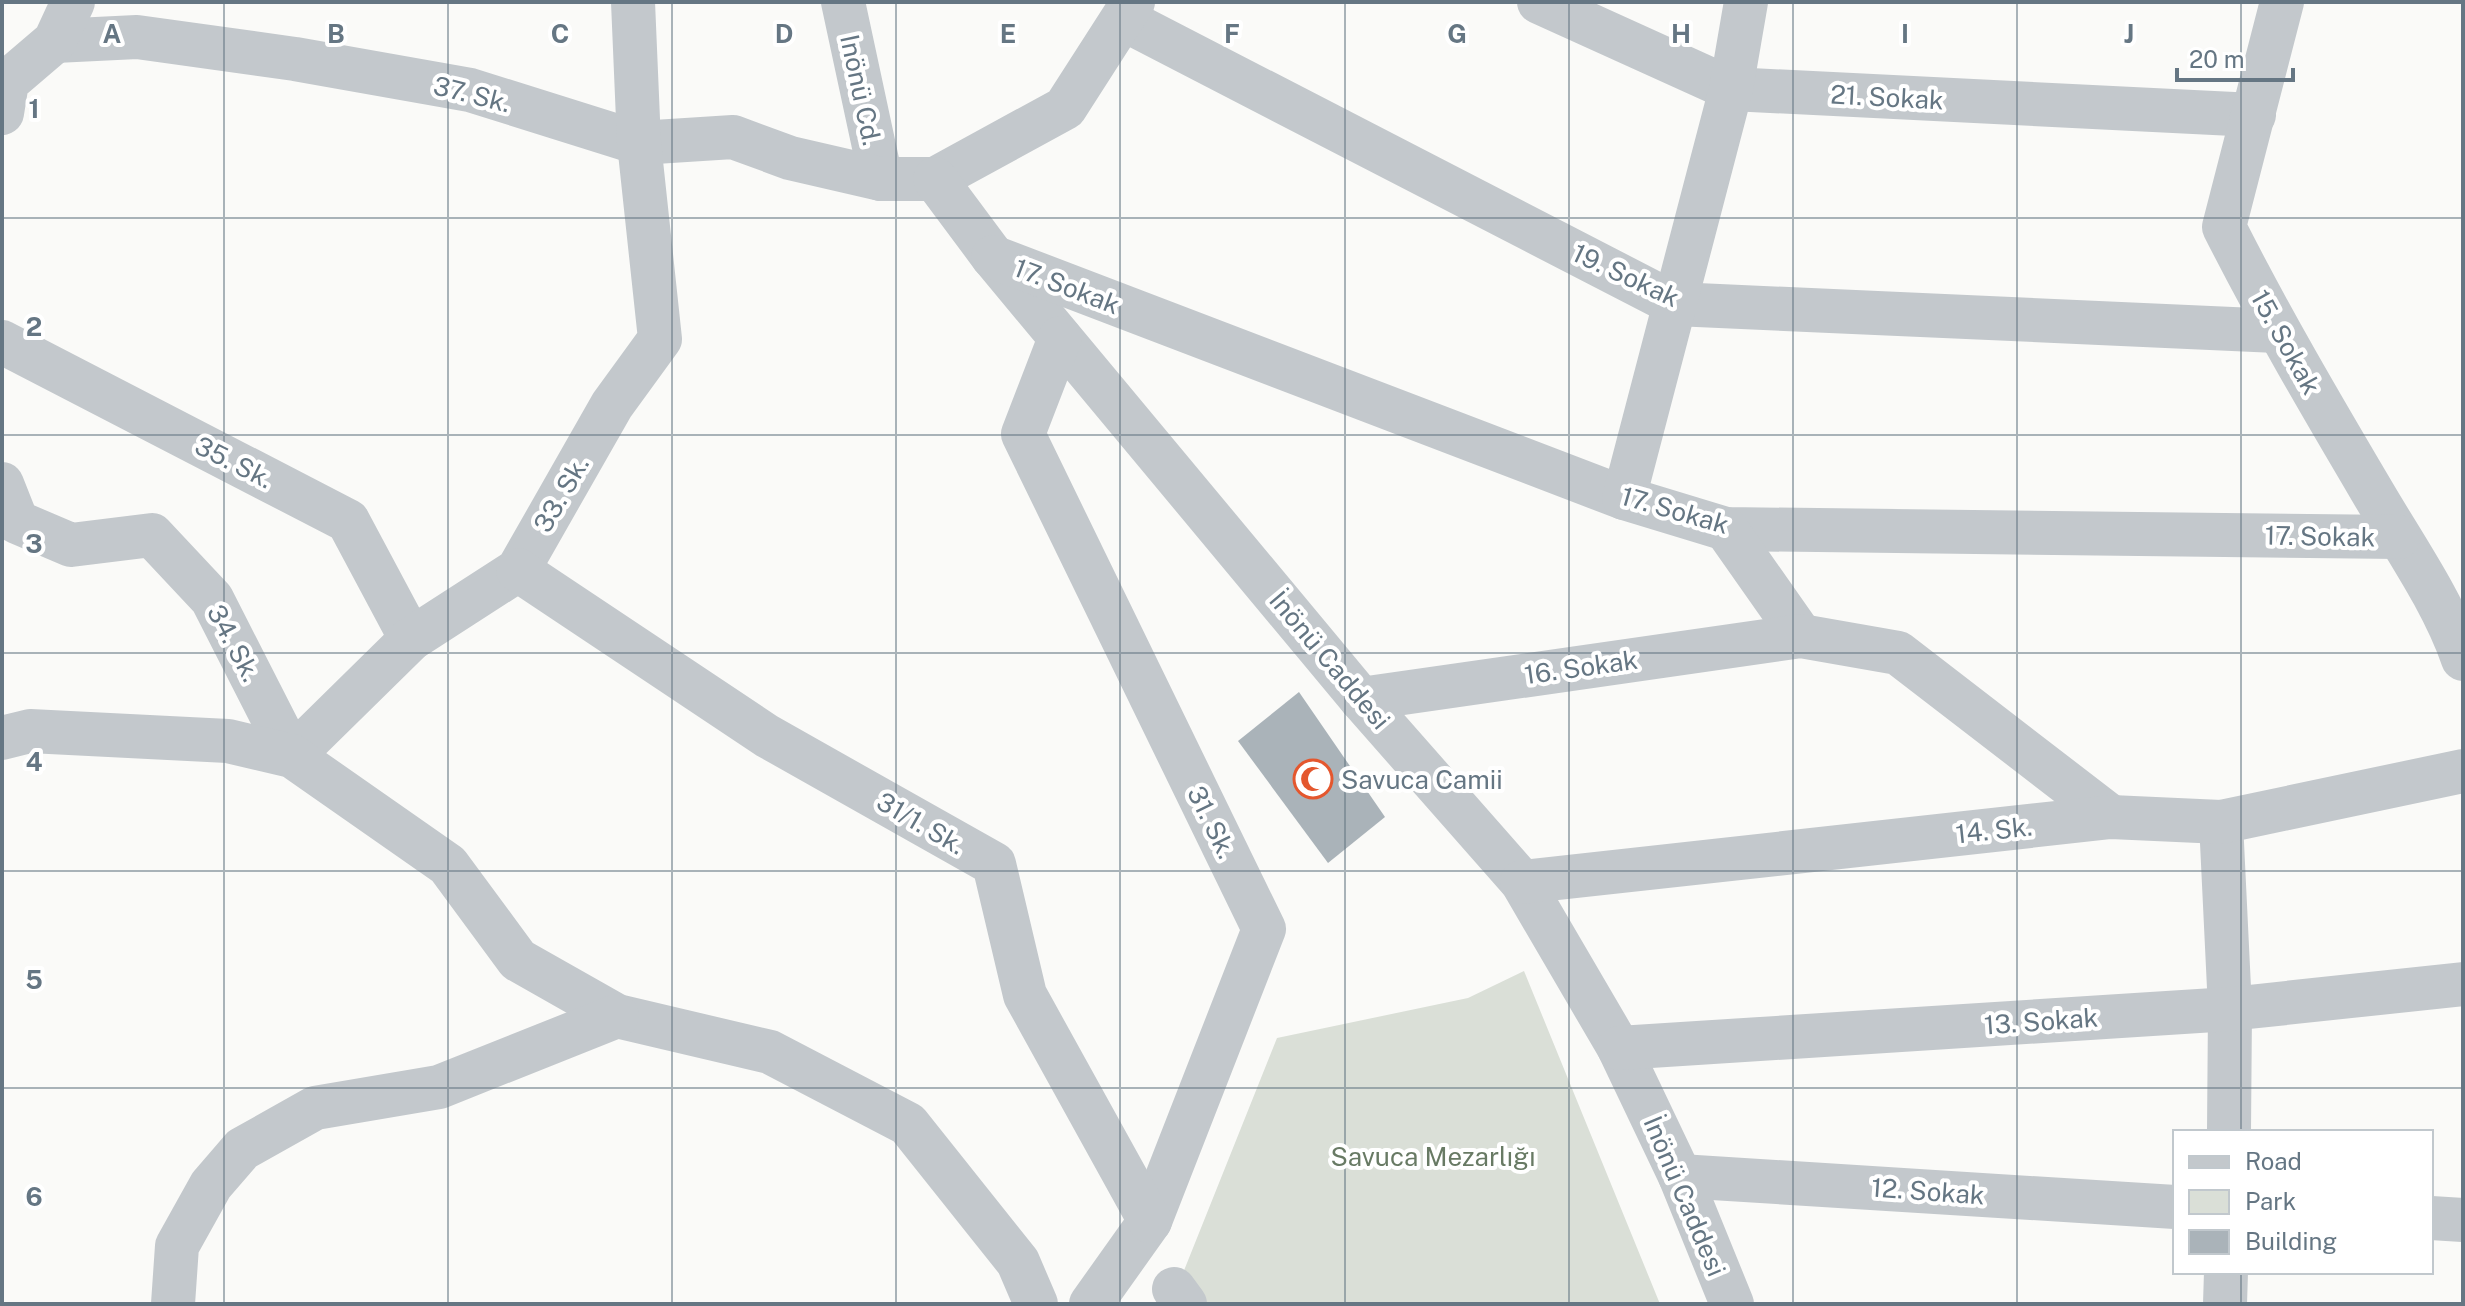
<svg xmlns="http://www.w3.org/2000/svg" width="2465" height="1306" font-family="'Public Sans',sans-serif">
<rect width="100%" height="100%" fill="#fafaf8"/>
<polygon fill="#dadfd7" points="1524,971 1660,1304 1206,1304 1183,1273 1277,1038 1468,998"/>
<polygon fill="#aab3b9" points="1299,692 1385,817 1328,863 1238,741"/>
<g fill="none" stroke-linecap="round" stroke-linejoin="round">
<g stroke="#c3c8cc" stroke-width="44">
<polyline points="843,2 881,179"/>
<polyline points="1539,2 1731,89 2254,115"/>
<path d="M 2282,2 L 2224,227 C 2270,318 2321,405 2373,493 C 2404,546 2443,601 2463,659"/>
<polyline points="1125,20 1675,304 2277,331"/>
<polyline points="55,41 137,37 295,59 470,90 639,143 733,137 790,158 881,179 935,179 1065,108 1133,2"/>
<polyline points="2,113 7,82 55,41 73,2"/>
<polyline points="935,179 993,257 1361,699 1522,882 1619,1048 1680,1176 1732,1304"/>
<polyline points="993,257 1624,498 1726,529 2399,537"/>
<polyline points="1060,338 1023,434 1264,929 1150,1221 1091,1304"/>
<polyline points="2,342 348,521 411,639"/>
<polyline points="2,484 17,522 71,545 152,535 212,599 292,756 411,639 518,570 612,405 660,339 639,143 633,2"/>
<polyline points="1624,498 1731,89 1746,2"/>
<polyline points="1726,529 1801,636"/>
<polyline points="518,570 767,736 994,864 1025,995 1150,1221"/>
<polyline points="1361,699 1801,636 1898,653 2111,817"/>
<polyline points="2,738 30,731 228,741 292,756 448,865 518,960 617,1016 770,1052 908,1124 1018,1262 1036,1304"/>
<polyline points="2221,822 2230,1009 2229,1132"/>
<polyline points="1522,882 2111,817 2221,822 2463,771"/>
<polyline points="1619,1048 2230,1009 2463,984"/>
<polyline points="1680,1176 2175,1207"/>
<polyline points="2431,1218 2463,1220"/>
<polyline points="1174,1289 1185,1304"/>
<polyline points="173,1304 177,1246 211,1185 242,1149 315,1108 439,1087 617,1016"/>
<polyline points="2225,1304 2226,1272"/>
</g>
</g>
<path fill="none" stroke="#657683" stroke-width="2" stroke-opacity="0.55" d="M 224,2 L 224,1304M 448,2 L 448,1304M 672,2 L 672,1304M 896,2 L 896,1304M 1120,2 L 1120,1304M 1345,2 L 1345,1304M 1569,2 L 1569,1304M 1793,2 L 1793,1304M 2017,2 L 2017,1304M 2241,2 L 2241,1132M 2,218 L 2463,218M 2,435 L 2463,435M 2,653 L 2463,653M 2,871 L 2463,871M 2,1088 L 2463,1088M 2241,1272 L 2241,1304"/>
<defs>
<g id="mosque-ring" transform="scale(2)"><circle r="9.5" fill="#fff" stroke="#e4572e" stroke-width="1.5"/><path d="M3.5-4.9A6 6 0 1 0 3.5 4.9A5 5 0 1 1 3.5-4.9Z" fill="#e4572e"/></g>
</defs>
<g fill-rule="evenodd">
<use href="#mosque-ring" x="1313" y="779"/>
</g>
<g text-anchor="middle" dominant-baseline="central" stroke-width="8" stroke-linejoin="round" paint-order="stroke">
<g font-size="26" fill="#657683" stroke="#fff">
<text transform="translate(861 90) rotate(78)">Inönü Cd.</text>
<text transform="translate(472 94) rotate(14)">37. Sk.</text>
<text transform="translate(1887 97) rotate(3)">21. Sokak</text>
<text transform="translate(1626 275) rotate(25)">19. Sokak</text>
<text transform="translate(1067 286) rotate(21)">17. Sokak</text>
<text transform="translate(2286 342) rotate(61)">15. Sokak</text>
<text transform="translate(234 462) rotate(27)">35. Sk.</text>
<text transform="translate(561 494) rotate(-60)">33. Sk.</text>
<text transform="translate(1675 510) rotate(16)">17. Sokak</text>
<text transform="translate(2320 536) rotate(1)">17. Sokak</text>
<text transform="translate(234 643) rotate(62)">34. Sk.</text>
<text transform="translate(1330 660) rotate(50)">İnönü Caddesi</text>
<text transform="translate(1581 667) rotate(-8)">16. Sokak</text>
<text transform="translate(1212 822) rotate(64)">31. Sk.</text>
<text transform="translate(921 823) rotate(30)">31/1. Sk.</text>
<text transform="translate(1994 830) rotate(-6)">14. Sk.</text>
<text transform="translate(2041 1021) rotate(-4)">13. Sokak</text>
<text transform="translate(1928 1191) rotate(4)">12. Sokak</text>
<text transform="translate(1685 1196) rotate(67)">İnönü Caddesi</text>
</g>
<g font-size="26" fill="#657683" stroke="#fff" text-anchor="start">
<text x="1341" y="779">Savuca Camii</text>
</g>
<g font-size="26" fill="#687a64" stroke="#fff">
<text x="1433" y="1156">Savuca Mezarlığı</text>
</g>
</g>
<g font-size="26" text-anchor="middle" font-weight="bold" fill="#657683" stroke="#fff" stroke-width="8" stroke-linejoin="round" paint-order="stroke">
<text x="112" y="43">A</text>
<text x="336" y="43">B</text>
<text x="560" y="43">C</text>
<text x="784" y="43">D</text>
<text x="1008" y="43">E</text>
<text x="1232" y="43">F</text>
<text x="1457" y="43">G</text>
<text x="1681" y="43">H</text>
<text x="1905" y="43">I</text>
<text x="2129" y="43">J</text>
<text x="34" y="118">1</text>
<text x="34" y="336">2</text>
<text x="34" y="553">3</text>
<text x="34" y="771">4</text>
<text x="34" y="989">5</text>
<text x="34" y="1206">6</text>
</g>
<rect width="2465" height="1306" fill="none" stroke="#657683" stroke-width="8"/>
<rect x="2173" y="1130" width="260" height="144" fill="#ffffff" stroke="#c1c8cd" stroke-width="2"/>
<rect x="2189" y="1156" width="40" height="12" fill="#c3c8cc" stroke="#c1c8cd" stroke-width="2"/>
<text x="2245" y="1170" font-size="24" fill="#657683">Road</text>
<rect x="2189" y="1190" width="40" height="24" fill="#dadfd7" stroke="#c1c8cd" stroke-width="2"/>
<text x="2245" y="1210" font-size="24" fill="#657683">Park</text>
<rect x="2189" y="1230" width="40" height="24" fill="#aab3b9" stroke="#c1c8cd" stroke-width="2"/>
<text x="2245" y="1250" font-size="24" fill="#657683">Building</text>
<path d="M2177 68v12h116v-12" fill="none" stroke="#657683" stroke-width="4"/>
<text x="2189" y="68" font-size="24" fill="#657683" stroke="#ffffff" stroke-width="6" paint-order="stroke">20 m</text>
</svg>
